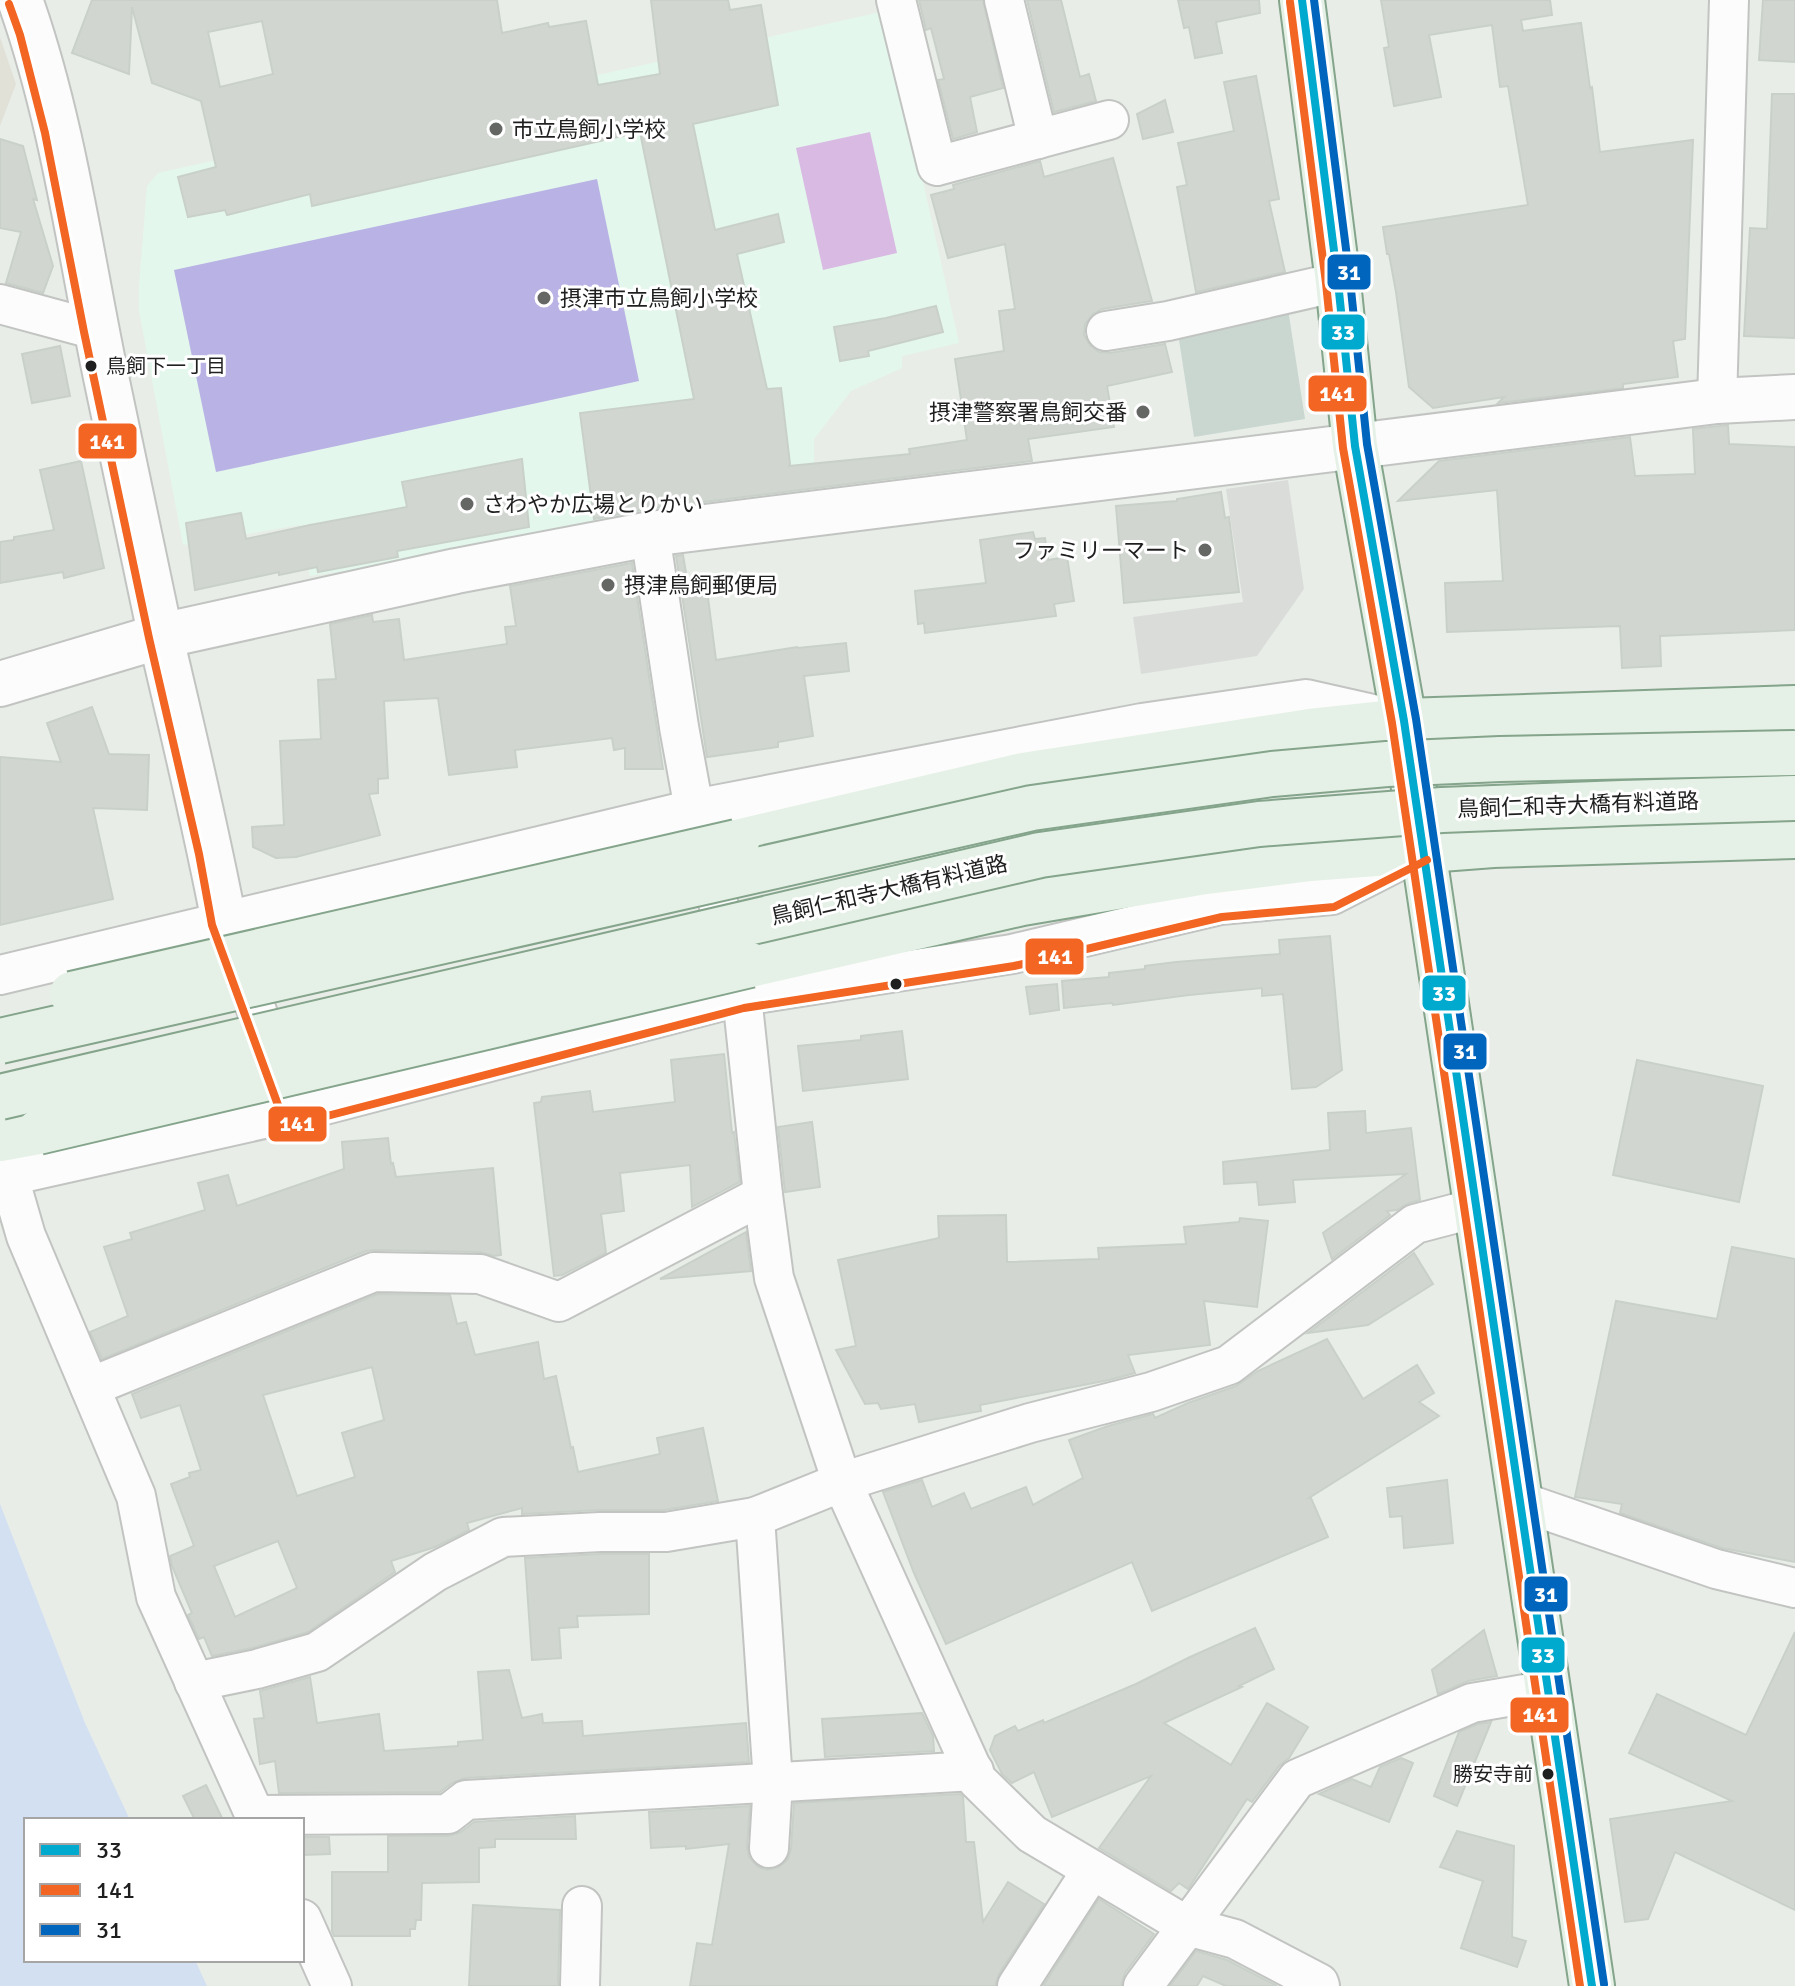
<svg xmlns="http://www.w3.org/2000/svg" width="1795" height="1986" font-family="Signika,'Noto Sans JP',sans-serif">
<rect width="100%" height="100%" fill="#e8ede8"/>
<polygon fill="#e1e1d7" points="0,37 16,84 0,126"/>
<polygon fill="#e3f7ed" points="885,11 959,343 902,356 902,368 851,391 814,439 814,501 310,576 300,525 183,545 139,311 139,285 147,186 158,173"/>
<polygon fill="#c9d7d0" points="1288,309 1305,419 1194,437 1177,327"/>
<polygon fill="#d3e0f2" points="0,1504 85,1723 130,1820 26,1820 26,1960 195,1960 207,1986 0,1986"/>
<polygon fill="#b9b2e4" points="597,179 639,381 216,472 174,270"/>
<polygon fill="#dadcda" points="1288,480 1304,589 1257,656 1141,674 1133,617 1243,602 1226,489"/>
<polygon fill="#d9bae2" points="870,132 897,253 823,270 796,148"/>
<g fill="#d1d6d1" stroke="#c9d0c9" stroke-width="2" fill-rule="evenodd">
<path d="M 92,0 L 497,0 L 502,33 L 548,23 L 549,27 L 586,21 L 598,85 L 660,74 L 651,0 L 728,0 L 730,10 L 761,5 L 778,105 L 693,124 L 715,230 L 778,214 L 784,242 L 737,254 L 767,389 L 781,388 L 790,464 L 789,466 L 910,454 L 909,449 L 967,440 L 955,359 L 1004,351 L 999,311 L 1015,309 L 1005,244 L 948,258 L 931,195 L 954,189 L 953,185 L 1040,161 L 1044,177 L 1113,158 L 1152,301 L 1102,309 L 1093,314 L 1085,324 L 1084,335 L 1090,345 L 1099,352 L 1110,353 L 1165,344 L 1172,372 L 1107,386 L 1114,427 L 1028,439 L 1032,461 L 647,509 L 594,519 L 580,413 L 694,399 L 640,132 L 312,206 L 310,194 L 227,215 L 225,210 L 188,217 L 178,177 L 216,167 L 201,101 L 152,83 L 132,7 L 129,74 L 72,53 ZM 262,21 L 273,74 L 220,87 L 208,32 Z"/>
<polygon points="919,0 983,0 1003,88 970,97 977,132 953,139 938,80 944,79 931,28 926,30"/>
<polygon points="1027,0 1061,0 1080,77 1089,74 1096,101 1054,112"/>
<polygon points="1178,0 1259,0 1260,13 1216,22 1222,53 1195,58 1189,27 1184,28"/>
<polygon points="1381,0 1550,0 1552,15 1521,20 1523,31 1581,23 1590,88 1592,87 1600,152 1693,140 1685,339 1673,341 1678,377 1623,384 1623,388 1498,403 1504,397 1433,408 1409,387 1396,292 1389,254 1387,254 1383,227 1528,205 1508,86 1500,87 1492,25 1429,35 1441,97 1394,106 1384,48 1389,47"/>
<polygon points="1763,0 1795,0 1795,62 1759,60"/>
<polygon points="1256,76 1279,199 1269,201 1285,272 1196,292 1177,187 1187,185 1178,143 1234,131 1224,82"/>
<polygon points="1772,94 1795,94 1795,338 1744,336 1750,228 1767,229"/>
<polygon points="1165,100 1173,132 1143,139 1137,114"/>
<polygon points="0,139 23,146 37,200 33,199 53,266 43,293 6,283 21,232 0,228"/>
<polygon points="936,306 943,332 868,351 869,356 840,361 834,327 886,318"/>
<polygon points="60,346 70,396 32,403 22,354"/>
<polygon points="1728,425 1729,444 1795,447 1795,630 1660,636 1661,666 1622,668 1620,626 1447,632 1445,583 1503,581 1497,490 1398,501 1439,461 1630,437 1635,476 1695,474 1693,429"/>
<polygon points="522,459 529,527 397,551 398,557 318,572 317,567 279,575 279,572 195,590 186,523 241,513 246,539 310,525 407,507 402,482"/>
<polygon points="81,461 104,568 64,578 63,572 0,583 0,542 14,540 14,537 54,530 40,470"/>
<polygon points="1221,492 1225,518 1229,517 1239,592 1124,603 1116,506 1177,501 1177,499"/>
<polygon points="1033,532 1035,539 1045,538 1048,560 1067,557 1074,601 1054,604 1056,616 925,633 924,623 918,624 915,591 986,583 980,540"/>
<polygon points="683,555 688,585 706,582 716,660 797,647 798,648 846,643 849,671 804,676 813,736 778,742 778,747 707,757 676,556"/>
<polygon points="632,563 663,769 625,769 625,748 614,750 612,738 515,750 517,767 449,775 438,698 384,701 388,778 378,779 378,793 369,794 380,835 296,857 276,858 253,847 252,827 284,825 280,741 321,739 318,680 336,679 330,624 372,615 373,622 399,619 404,660 507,644 505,627 516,626 510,586"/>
<polygon points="92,707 109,754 149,755 147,810 93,808 113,899 0,925 0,757 61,762 47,723"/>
<polygon points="1330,936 1342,1070 1316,1087 1292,1089 1283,994 1262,996 1262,988 1189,995 1113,1005 1112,1003 1064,1008 1062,981 1109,977 1109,973 1145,969 1145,966 1176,962 1280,954 1279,940"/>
<polygon points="1057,984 1059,1010 1030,1014 1026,987"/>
<polygon points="902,1031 908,1079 803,1091 798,1046 861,1040 861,1036"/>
<polygon points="724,1054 732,1133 734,1132 740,1182 692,1207 690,1165 620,1173 624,1211 601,1214 606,1253 562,1275 554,1276 534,1103 541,1102 542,1097 590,1091 593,1112 675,1102 671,1060"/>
<polygon points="1637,1060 1763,1086 1739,1202 1613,1175"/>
<polygon points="1365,1111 1366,1133 1411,1128 1420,1200 1409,1203 1397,1210 1387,1211 1390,1215 1332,1259 1323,1233 1406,1174 1293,1180 1295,1202 1259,1205 1257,1182 1224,1184 1223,1162 1330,1150 1328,1113"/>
<polygon points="812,1122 820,1187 785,1192 778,1127"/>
<polygon points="388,1138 391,1164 393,1163 396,1177 493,1168 501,1255 494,1256 480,1252 374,1250 366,1251 102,1359 90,1332 128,1316 104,1247 132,1239 130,1233 205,1210 198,1183 228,1175 237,1206 344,1169 342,1142"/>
<polygon points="1006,1215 1007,1262 1099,1259 1098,1248 1186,1244 1184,1227 1239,1222 1240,1218 1268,1221 1257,1307 1204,1301 1210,1345 1128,1355 1135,1373 1109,1380 980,1405 981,1411 919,1422 915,1404 881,1409 878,1403 865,1404 836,1350 856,1346 838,1260 939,1238 938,1216"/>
<polygon points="746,1232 751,1271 660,1279"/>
<polygon points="1732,1247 1795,1259 1795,1562 1722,1548 1620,1513 1622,1504 1575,1497 1616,1301 1717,1319"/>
<polygon points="1414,1253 1433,1284 1368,1325 1308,1333"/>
<path d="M 378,1294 L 450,1295 L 457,1324 L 466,1322 L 475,1355 L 538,1342 L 544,1379 L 556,1376 L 571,1448 L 573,1447 L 578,1472 L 660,1454 L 657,1438 L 703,1428 L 718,1501 L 664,1510 L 599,1510 L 522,1514 L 522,1508 L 467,1523 L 469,1530 L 435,1547 L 391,1561 L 395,1572 L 308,1632 L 252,1648 L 212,1656 L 204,1637 L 199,1639 L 188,1615 L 192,1613 L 172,1566 L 170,1556 L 194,1546 L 171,1484 L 190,1477 L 189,1473 L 201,1470 L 180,1405 L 141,1418 L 132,1394 ZM 372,1367 L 384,1420 L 342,1433 L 355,1477 L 297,1496 L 263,1395 ZM 278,1541 L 297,1588 L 235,1617 L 214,1566 Z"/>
<polygon points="1327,1339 1363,1399 1417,1365 1434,1393 1419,1402 1439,1416 1309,1498 1311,1498 1328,1537 1152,1611 1132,1562 946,1644 914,1573 883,1492 922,1480 932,1507 964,1493 971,1509 1026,1487 1033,1505 1083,1478 1069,1440 1108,1426 1153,1414 1155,1418 1188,1403 1236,1386 1258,1371"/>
<polygon points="1447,1480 1453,1543 1404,1548 1402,1516 1390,1517 1387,1488"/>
<polygon points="601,1554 649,1554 649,1614 577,1616 578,1627 559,1628 561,1658 532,1660 525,1558"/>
<polygon points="1255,1628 1274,1669 1239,1686 1242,1687 1164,1723 1231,1765 1267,1703 1308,1727 1289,1758 1279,1766 1252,1802 1247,1799 1188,1889 1179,1883 1171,1891 1099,1848 1151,1776 1052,1817 1034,1772 1012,1783 1002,1774 990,1750 995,1736 1015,1726 1018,1731 1043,1720 1044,1723 1136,1684 1190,1657"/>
<polygon points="1484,1630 1497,1676 1468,1681 1438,1694 1432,1670"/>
<polygon points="1795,1632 1795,1910 1675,1852 1648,1919 1625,1922 1610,1819 1732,1801 1629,1753 1657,1694 1746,1735"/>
<polygon points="509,1670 522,1718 542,1714 543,1723 582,1721 583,1736 746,1723 749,1762 465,1778 452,1783 440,1792 279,1793 275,1761 260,1764 254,1719 264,1718 260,1691 310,1677 317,1723 379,1714 384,1751 458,1746 458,1742 483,1740 478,1672"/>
<polygon points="922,1713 933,1736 934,1751 825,1757 822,1719"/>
<polygon points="1491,1722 1457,1806 1434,1796 1459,1732 1478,1724"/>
<polygon points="1401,1758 1413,1763 1389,1822 1319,1794 1352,1779 1371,1787 1380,1767"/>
<polygon points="206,1785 223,1820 195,1820 183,1796"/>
<polygon points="960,1794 963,1797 966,1842 974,1842 983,1922 1008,1882 1044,1904 999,1974 995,1986 690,1986 697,1943 712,1945 729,1844 686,1849 686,1846 651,1848 649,1812 750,1806 747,1847 749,1857 758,1867 768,1870 779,1867 788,1859 791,1849 794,1803"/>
<polygon points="575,1816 576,1839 495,1839 495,1847 479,1848 479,1882 422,1883 421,1920 416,1920 415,1929 410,1929 410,1936 334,1936 332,1931 332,1872 388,1872 388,1836 448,1836 461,1832 474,1822"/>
<polygon points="1457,1831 1514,1846 1512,1937 1526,1941 1517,1967 1461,1948 1483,1881 1440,1867"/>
<polygon points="302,1837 329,1837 330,1854 302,1855"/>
<polygon points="1099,1899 1154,1934 1125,1973 1121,1986 1043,1986"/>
<polygon points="473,1905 560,1910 558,1986 469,1986"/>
<polygon points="1196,1951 1227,1960 1277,1986 1226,1986 1203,1976 1197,1986 1170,1986"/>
</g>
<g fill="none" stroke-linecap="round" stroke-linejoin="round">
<g stroke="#c2c4c2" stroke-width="42">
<g id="minor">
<polyline points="896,0 937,166 1109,120"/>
<polyline points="1004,0 1038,139"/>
<polyline points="0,304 96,330"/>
<polyline points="1106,331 1168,321 1338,282"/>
<polyline points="1717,401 1729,0"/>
<polyline points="650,534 679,727 694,809 742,996 763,1195 774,1278 842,1482 977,1780 1032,1834 1187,1926 1235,1939 1319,1983 1320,1986"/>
<polyline points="237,956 276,1064"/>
<polyline points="0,975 694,809 1142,723 1306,699 1386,717"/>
<polyline points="2,1153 26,1236 136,1496 156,1597 257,1820"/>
<polyline points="9,1176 317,1107 742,996 1012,954 1220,905 1332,895 1416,852"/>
<polyline points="90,1387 374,1272 480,1274 559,1302 763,1195"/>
<polyline points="1519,1501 1716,1569 1795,1588"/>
<polyline points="755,1517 773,1782 769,1848"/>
<polyline points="194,1682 257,1669 317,1652 435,1572 503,1537 600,1532 666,1532 755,1517 842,1482 1030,1423 1151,1392 1229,1365 1415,1224 1476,1208"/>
<polyline points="255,1815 448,1814 466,1800 974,1771"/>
<polyline points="302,1919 332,1986"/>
<polyline points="580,1986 582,1906"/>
<polyline points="1017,1986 1092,1870"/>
<polyline points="1143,1986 1297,1779 1472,1703 1548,1690"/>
</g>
</g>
<g stroke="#c2c4c2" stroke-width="48">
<g id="tertiary">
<path d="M 20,0 C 63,121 80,252 106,377 C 125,464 142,551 161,638 C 183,733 206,827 224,922"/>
<polyline points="0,684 161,636 456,571 650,534 1717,401 1795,397"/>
</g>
</g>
<g stroke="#84a48b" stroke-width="48">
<g id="primary">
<polyline points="1302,0 1338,282 1355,446 1404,721 1592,1986"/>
<polyline points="737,842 1023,775 1310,731 1404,721 1795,708"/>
<polyline points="750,965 1022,903 1199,873 1310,859 1493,845 1795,836"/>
<polyline points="0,1139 38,1132"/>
</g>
</g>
<use href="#minor" stroke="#fcfcfc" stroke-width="38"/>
<use href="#tertiary" stroke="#fcfcfc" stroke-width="44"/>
<use href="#primary" stroke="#e5f1e6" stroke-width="44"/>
<g stroke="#84a48b" stroke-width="48" stroke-linecap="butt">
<g id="primary-bridge">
<polyline points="72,994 737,842"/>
<polyline points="0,1041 1032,808 1272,774 1387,764 1500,759 1795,753"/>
<polyline points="0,1097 1040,855 1259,824 1442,810 1622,803 1795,798"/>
<polyline points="38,1132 750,965"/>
</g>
</g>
<use href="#primary-bridge" stroke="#e5f1e6" stroke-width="44"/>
<g stroke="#fff" stroke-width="14">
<polyline id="bus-1" points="1302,0 1338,282 1355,446 1404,721 1592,1986"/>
</g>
<g stroke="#fff" stroke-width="14">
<g id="bus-2">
<polyline points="1290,2 1326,283 1343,448 1392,723 1580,1986"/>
<polyline points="9,4 20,35 45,133 84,332 149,638 199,854 212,925 282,1116 287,1122 296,1124 744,1008 1014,966 1222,917 1334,907 1427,860"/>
</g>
</g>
<g stroke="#fff" stroke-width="14">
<polyline id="bus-3" points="1314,0 1350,280 1367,444 1416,719 1604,1984"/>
</g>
<use href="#bus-1" stroke="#00a9ce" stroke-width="8"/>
<use href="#bus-2" stroke="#f26522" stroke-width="8"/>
<use href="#bus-3" stroke="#0065bd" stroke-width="8"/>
</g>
<g fill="#656765" stroke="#fff" stroke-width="3">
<circle cx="496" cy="129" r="8"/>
<circle cx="544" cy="298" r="8"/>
<circle cx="1143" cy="412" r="8"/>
<circle cx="467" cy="504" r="8"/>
<circle cx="1205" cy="550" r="8"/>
<circle cx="608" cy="585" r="8"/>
</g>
<g fill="#1f1f1f" stroke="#fff" stroke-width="3">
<circle cx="91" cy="366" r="7"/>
<circle cx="896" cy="984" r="7"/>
<circle cx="1548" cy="1774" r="7"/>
</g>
<g text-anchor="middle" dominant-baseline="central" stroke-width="6" stroke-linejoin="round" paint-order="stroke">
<g font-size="20" fill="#1f1f1f" stroke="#fff" text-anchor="start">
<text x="106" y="366">鳥飼下一丁目</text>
<text x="1533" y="1774" text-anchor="end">勝安寺前</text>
</g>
<g font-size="22" fill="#1f1f1f" stroke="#fff" text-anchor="start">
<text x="512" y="129">市立鳥飼小学校</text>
<text x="560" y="298">摂津市立鳥飼小学校</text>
<text x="1127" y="412" text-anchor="end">摂津警察署鳥飼交番</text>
<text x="483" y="504">さわやか広場とりかい</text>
<text x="1189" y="550" text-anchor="end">ファミリーマート</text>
<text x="624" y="585">摂津鳥飼郵便局</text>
</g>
<g font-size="22" fill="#1f1f1f" stroke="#fff">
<text transform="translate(1578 805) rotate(-2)">鳥飼仁和寺大橋有料道路</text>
<text transform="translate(889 890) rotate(-13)">鳥飼仁和寺大橋有料道路</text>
</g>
</g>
<g stroke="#fff" stroke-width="3">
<rect x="1326" y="253" width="46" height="38" rx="8" fill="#0065bd"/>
<rect x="1320" y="313" width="46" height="38" rx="8" fill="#00a9ce"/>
<rect x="1307" y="374" width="61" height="39" rx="8" fill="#f26522"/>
<rect x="77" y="422" width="61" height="38" rx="8" fill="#f26522"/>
<rect x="1024" y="937" width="61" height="39" rx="8" fill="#f26522"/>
<rect x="1421" y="974" width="46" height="38" rx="8" fill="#00a9ce"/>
<rect x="1442" y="1032" width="46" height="39" rx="8" fill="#0065bd"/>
<rect x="267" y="1105" width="61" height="38" rx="8" fill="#f26522"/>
<rect x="1523" y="1575" width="46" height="38" rx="8" fill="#0065bd"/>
<rect x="1520" y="1636" width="46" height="38" rx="8" fill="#00a9ce"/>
<rect x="1509" y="1696" width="61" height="38" rx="8" fill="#f26522"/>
</g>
<g font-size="22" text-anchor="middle" font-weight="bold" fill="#fff">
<text x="1349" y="280">31</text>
<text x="1343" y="340">33</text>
<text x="1337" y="401">141</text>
<text x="107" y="449">141</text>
<text x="1055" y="964">141</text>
<text x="1444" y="1001">33</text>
<text x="1465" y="1059">31</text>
<text x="297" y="1131">141</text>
<text x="1546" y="1602">31</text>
<text x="1543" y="1663">33</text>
<text x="1540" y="1722">141</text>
</g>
<rect x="24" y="1818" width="280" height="144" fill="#ffffff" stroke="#a5a5a5" stroke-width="2"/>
<rect x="40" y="1844" width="40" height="12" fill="#00a9ce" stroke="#a5a5a5" stroke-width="2"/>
<text x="96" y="1858" font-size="24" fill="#1f1f1f">33</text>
<rect x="40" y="1884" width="40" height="12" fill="#f26522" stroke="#a5a5a5" stroke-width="2"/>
<text x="96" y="1898" font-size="24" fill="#1f1f1f">141</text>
<rect x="40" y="1924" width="40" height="12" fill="#0065bd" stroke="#a5a5a5" stroke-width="2"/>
<text x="96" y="1938" font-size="24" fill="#1f1f1f">31</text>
</svg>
